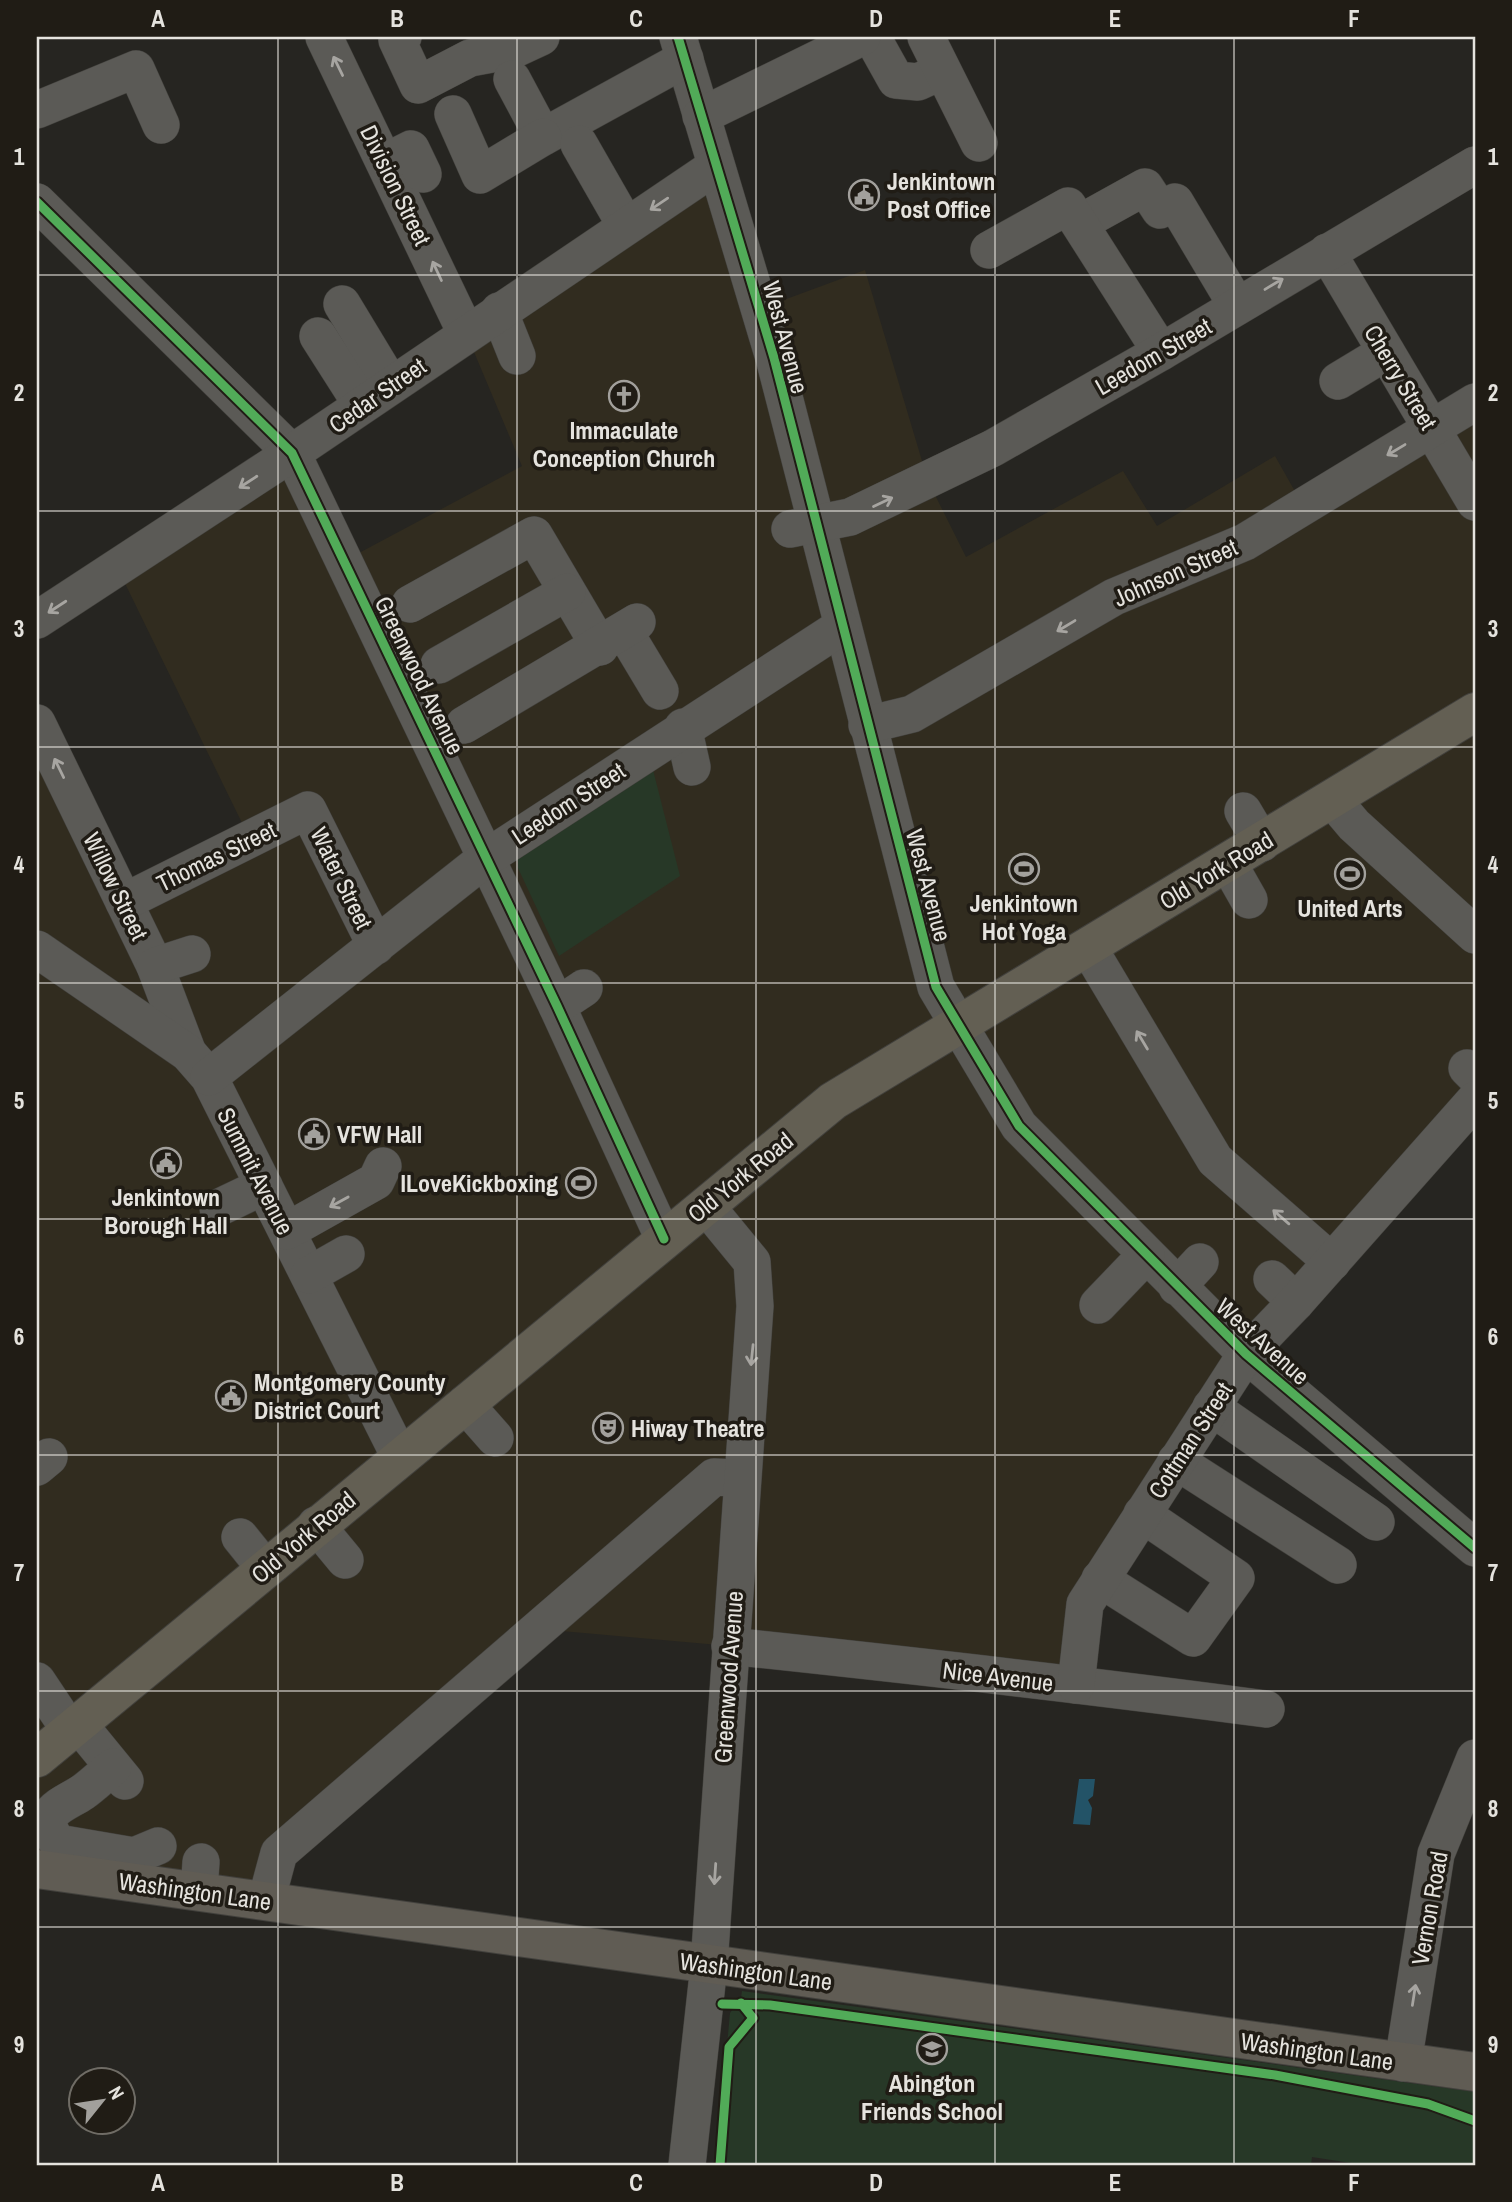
<svg xmlns="http://www.w3.org/2000/svg" width="1512" height="2202" font-family="'Archivo Narrow',sans-serif">
<rect width="100%" height="100%" fill="#262521"/>
<polygon fill="#312c1f" points="716,166 759,309 865,270 928,481 966,557 1123,471 1157,526 1275,456 1301,502 1475,402 1475,1100 1296,1302 1085,1604 1076,1685 730,1646 539,1629 279,1853 266,1901 37,1871 37,723 116,887 243,825 117,567 292,453 344,561 522,466 466,333"/>
<g fill="#273827">
<polygon points="652,766 680,876 559,956 518,868 518,854"/>
<polygon points="742,1991 1475,2092 1475,2165 1364,2165 1312,2157 1311,2165 716,2165 730,2013 741,1998"/>
</g>
<polygon fill="#235367" points="1079,1779 1095,1779 1093,1796 1088,1800 1092,1808 1090,1825 1073,1824"/>
<g fill="none" stroke-linecap="round" stroke-linejoin="round">
<g stroke="#42413d" stroke-width="38">
<g id="minor">
<polyline points="324,37 466,333"/>
<polyline points="403,37 397,40 418,85 470,58 513,50 541,37"/>
<polyline points="678,37 774,358 936,987 1019,1126 1246,1354 1475,1548"/>
<polyline points="872,37 896,80 918,82 942,71"/>
<polyline points="926,37 979,143"/>
<polyline points="512,79 543,137 685,59"/>
<polyline points="37,110 136,69 161,125"/>
<polyline points="453,114 480,175 543,137"/>
<polyline points="701,116 862,37"/>
<polyline points="579,144 626,226"/>
<polyline points="385,162 411,149 423,174"/>
<polyline points="37,202 292,453 557,1006 664,1239"/>
<polyline points="1080,223 1145,187 1160,210 1175,202 1237,306"/>
<polyline points="989,250 1068,206 1161,352"/>
<polyline points="1327,252 1475,502"/>
<polyline points="342,304 391,385"/>
<polyline points="499,311 517,356"/>
<polyline points="318,336 362,405"/>
<polyline points="1338,381 1386,352"/>
<polyline points="790,529 850,517 993,448 1161,352 1475,165"/>
<polyline points="410,604 534,535 600,647"/>
<polyline points="37,620 292,453 716,166"/>
<polyline points="624,631 660,691"/>
<polyline points="439,665 567,592"/>
<polyline points="37,723 155,966 188,1053"/>
<polyline points="464,725 637,622"/>
<polyline points="867,725 912,714 1114,597 1245,542 1475,402"/>
<polyline points="683,727 692,767"/>
<polyline points="1332,799 1354,825 1475,935"/>
<polyline points="1243,811 1262,843"/>
<polyline points="1228,863 1249,900"/>
<polyline points="124,902 308,810 376,946"/>
<polyline points="1088,947 1215,1160 1332,1262"/>
<polyline points="37,949 188,1053 209,1077 400,1457"/>
<polyline points="155,966 192,954"/>
<polyline points="557,1006 584,988"/>
<polyline points="1467,1068 1475,1076"/>
<polyline points="209,1077 486,858 841,627"/>
<polyline points="218,1208 264,1186"/>
<polyline points="287,1231 376,1181 383,1166"/>
<polyline points="309,1275 346,1254"/>
<polyline points="1272,1279 1296,1302"/>
<polyline points="1177,1287 1200,1262"/>
<polyline points="1098,1305 1146,1255"/>
<polyline points="465,1404 495,1438"/>
<polyline points="1211,1407 1376,1522"/>
<polyline points="1176,1461 1338,1565"/>
<polyline points="37,1467 49,1457"/>
<polyline points="316,1525 345,1560"/>
<polyline points="240,1537 265,1568"/>
<polyline points="1100,1579 1193,1638 1236,1578 1142,1514"/>
<path d="M 730,1646 C 909,1665 1088,1685 1266,1709"/>
<polyline points="37,1681 71,1732"/>
<polyline points="1076,1685 1085,1604 1246,1354 1296,1302 1475,1100"/>
<polyline points="80,1726 125,1781"/>
<path d="M 113,1767 C 103,1775 94,1784 83,1792 C 62,1806 34,1812 58,1843 L 134,1856 L 158,1846"/>
<polyline points="199,1891 201,1862"/>
<polyline points="266,1901 279,1853 714,1477 742,1478"/>
<polyline points="1403,2063 1436,1854 1475,1758"/>
<polyline points="687,2165 709,1965 755,1306 752,1262 706,1206"/>
</g>
</g>
<g stroke="#42413d" stroke-width="40">
<polyline id="major" points="37,1869 1475,2072"/>
</g>
<g stroke="#42413d" stroke-width="40">
<polyline id="highway" points="37,1758 833,1101 1475,712"/>
</g>
<use href="#minor" stroke="#5b5a56" stroke-width="37"/>
<use href="#major" stroke="#605c54" stroke-width="38"/>
<use href="#highway" stroke="#635f53" stroke-width="38"/>
<g stroke="#201c15" stroke-width="13">
<g id="cycleway">
<polyline points="678,37 774,358 936,987 1019,1126 1246,1354 1475,1548"/>
<polyline points="37,202 292,453 557,1006 664,1239"/>
<polyline points="722,2004 770,2005 1275,2075 1428,2104 1475,2121"/>
<polyline points="720,2165 729,2047 753,2018 741,2003"/>
</g>
</g>
<use href="#cycleway" stroke="#51ab58" stroke-width="9"/>
</g>
<defs><path id="oneway-shaft" d="M-6 0H5M1.5-3L5.5 0L1.5 3" fill="none" stroke-width="1.6" stroke-linecap="round" stroke-linejoin="round" transform="scale(1.75)"/></defs>
<g stroke="#a7a5a1">
<use href="#oneway-shaft" transform="translate(338 66) rotate(-116)"/>
<use href="#oneway-shaft" transform="translate(659 204) rotate(146)"/>
<use href="#oneway-shaft" transform="translate(437 271) rotate(-115)"/>
<use href="#oneway-shaft" transform="translate(1274 284) rotate(-31)"/>
<use href="#oneway-shaft" transform="translate(1396 450) rotate(149)"/>
<use href="#oneway-shaft" transform="translate(248 482) rotate(147)"/>
<use href="#oneway-shaft" transform="translate(883 502) rotate(-25)"/>
<use href="#oneway-shaft" transform="translate(57 607) rotate(147)"/>
<use href="#oneway-shaft" transform="translate(1066 626) rotate(149)"/>
<use href="#oneway-shaft" transform="translate(59 768) rotate(-116)"/>
<use href="#oneway-shaft" transform="translate(1142 1040) rotate(-121)"/>
<use href="#oneway-shaft" transform="translate(339 1202) rotate(151)"/>
<use href="#oneway-shaft" transform="translate(1281 1217) rotate(-139)"/>
<use href="#oneway-shaft" transform="translate(752 1355) rotate(96)"/>
<use href="#oneway-shaft" transform="translate(715 1874) rotate(94)"/>
<use href="#oneway-shaft" transform="translate(1414 1995) rotate(-81)"/>
</g>
<path fill="none" stroke="#e5e3de" stroke-width="2" stroke-opacity="0.55" d="M 278,37 L 278,2165M 517,37 L 517,2165M 756,37 L 756,2165M 995,37 L 995,2165M 1234,37 L 1234,2165M 37,275 L 1475,275M 37,511 L 1475,511M 37,747 L 1475,747M 37,983 L 1475,983M 37,1219 L 1475,1219M 37,1455 L 1475,1455M 37,1691 L 1475,1691M 37,1927 L 1475,1927"/>
<defs>
<g id="civic-ring" transform="scale(1.575)"><circle r="9.5" fill="#201c15" stroke="#a2a09c" stroke-width="1.5"/><path d="M-.6-6.5H3V-4.5H.6V-3L4-1V1h2V6H-6V1h2V-1L-.6-3ZM-1.2 2.5V6h2.4V2.5Z" fill="#a2a09c"/></g>
<g id="church-ring" transform="scale(1.575)"><circle r="9.5" fill="#201c15" stroke="#a2a09c" stroke-width="1.5"/><path d="M-1.2-6h2.4v3.5h3.3v2.4h-3.3V6h-2.4V-.1h-3.3v-2.4h3.3Z" fill="#a2a09c"/></g>
<g id="stadium-ring" transform="scale(1.575)"><circle r="9.5" fill="#201c15" stroke="#a2a09c" stroke-width="1.5"/><path d="M0-5a6.5 5 0 1 0 0 10a6.5 5 0 1 0 0-10ZM-3.5-1.8h7v3.6h-7Z" fill="#a2a09c"/></g>
<g id="theatre-ring" transform="scale(1.575)"><circle r="9.5" fill="#201c15" stroke="#a2a09c" stroke-width="1.5"/><path d="M-5-5.5Q0-4 5-5.5V0Q5 5 0 6Q-5 5-5 0ZM-3.3-2.5H-1v1.5H-3.3ZM1-2.5H3.3v1.5H1ZM-2.8 1Q0 5.5 2.8 1Z" fill="#a2a09c"/></g>
<g id="school-ring" transform="scale(1.575)"><circle r="9.5" fill="#201c15" stroke="#a2a09c" stroke-width="1.5"/><path d="M0-5L7-2L0 1L-7-2ZM-4 1L0 2.5L4 1V4Q0 6-4 4Z" fill="#a2a09c"/></g>
</defs>
<g fill-rule="evenodd">
<use href="#civic-ring" x="864" y="195"/>
<use href="#church-ring" x="624" y="396"/>
<use href="#stadium-ring" x="1024" y="869"/>
<use href="#stadium-ring" x="1350" y="874"/>
<use href="#civic-ring" x="314" y="1134"/>
<use href="#civic-ring" x="166" y="1163"/>
<use href="#stadium-ring" x="581" y="1183"/>
<use href="#civic-ring" x="231" y="1396"/>
<use href="#theatre-ring" x="608" y="1428"/>
<use href="#school-ring" x="932" y="2049"/>
</g>
<g text-anchor="middle" dominant-baseline="central" stroke-width="7" stroke-linejoin="round" paint-order="stroke">
<g font-size="24" font-weight="bold" fill="#e5e3de" stroke="#201c15">
<text x="887" y="181" text-anchor="start">Jenkintown<tspan x="887" dy="28">Post Office</tspan></text>
<text x="624" y="430">Immaculate<tspan x="624" dy="28">Conception Church</tspan></text>
<text x="1024" y="903">Jenkintown<tspan x="1024" dy="28">Hot Yoga</tspan></text>
<text x="1350" y="908">United Arts</text>
<text x="337" y="1134" text-anchor="start">VFW Hall</text>
<text x="558" y="1183" text-anchor="end">ILoveKickboxing</text>
<text x="166" y="1197">Jenkintown<tspan x="166" dy="28">Borough Hall</tspan></text>
<text x="254" y="1382" text-anchor="start">Montgomery County<tspan x="254" dy="28">District Court</tspan></text>
<text x="631" y="1428" text-anchor="start">Hiway Theatre</text>
<text x="932" y="2083">Abington<tspan x="932" dy="28">Friends School</tspan></text>
</g>
<g font-size="24" fill="#e5e3de" stroke="#201c15">
<text transform="translate(396 185) rotate(64)">Division Street</text>
<text transform="translate(786 337) rotate(75)">West Avenue</text>
<text transform="translate(1153 356) rotate(-30)">Leedom Street</text>
<text transform="translate(1401 377) rotate(59)">Cherry Street</text>
<text transform="translate(377 395) rotate(-35)">Cedar Street</text>
<text transform="translate(1175 572) rotate(-24)">Johnson Street</text>
<text transform="translate(420 675) rotate(64)">Greenwood Avenue</text>
<text transform="translate(568 803) rotate(-33)">Leedom Street</text>
<text transform="translate(216 856) rotate(-26)">Thomas Street</text>
<text transform="translate(1216 870) rotate(-31)">Old York Road</text>
<text transform="translate(342 878) rotate(64)">Water Street</text>
<text transform="translate(929 885) rotate(75)">West Avenue</text>
<text transform="translate(116 886) rotate(64)">Willow Street</text>
<text transform="translate(256 1171) rotate(63)">Summit Avenue</text>
<text transform="translate(740 1177) rotate(-39)">Old York Road</text>
<text transform="translate(1263 1341) rotate(42)">West Avenue</text>
<text transform="translate(1190 1440) rotate(-57)">Cottman Street</text>
<text transform="translate(303 1537) rotate(-40)">Old York Road</text>
<text transform="translate(998 1676) rotate(7)">Nice Avenue</text>
<text transform="translate(728 1677) rotate(-86)">Greenwood Avenue</text>
<text transform="translate(195 1891) rotate(8)">Washington Lane</text>
<text transform="translate(1429 1908) rotate(-80)">Vernon Road</text>
<text transform="translate(756 1971) rotate(8)">Washington Lane</text>
<text transform="translate(1317 2051) rotate(8)">Washington Lane</text>
</g>
</g>
<rect width="1512" height="2202" fill="none" stroke="#201c15" stroke-width="77"/>
<g transform="translate(102 2101) rotate(60)"><circle r="33" fill="#201c15" stroke="#6f6c65" stroke-width="2"/>
<path d="M0-5L12 26L0 18L-12 26Z" fill="#a2a09c"/>
<text y="-10" font-size="19" font-weight="bold" text-anchor="middle" fill="#e5e3de">N</text>
</g>
<rect x="38" y="38" width="1436" height="2126" fill="none" stroke="#e5e3de" stroke-width="2.5"/>
<g font-size="23" text-anchor="middle" font-weight="bold" fill="#e5e3de">
<text x="158" y="27">A</text>
<text x="397" y="27">B</text>
<text x="636" y="27">C</text>
<text x="876" y="27">D</text>
<text x="1115" y="27">E</text>
<text x="1354" y="27">F</text>
<text x="19" y="165">1</text>
<text x="1493" y="165">1</text>
<text x="19" y="401">2</text>
<text x="1493" y="401">2</text>
<text x="19" y="637">3</text>
<text x="1493" y="637">3</text>
<text x="19" y="873">4</text>
<text x="1493" y="873">4</text>
<text x="19" y="1109">5</text>
<text x="1493" y="1109">5</text>
<text x="19" y="1345">6</text>
<text x="1493" y="1345">6</text>
<text x="19" y="1581">7</text>
<text x="1493" y="1581">7</text>
<text x="19" y="1817">8</text>
<text x="1493" y="1817">8</text>
<text x="19" y="2053">9</text>
<text x="1493" y="2053">9</text>
<text x="158" y="2191">A</text>
<text x="397" y="2191">B</text>
<text x="636" y="2191">C</text>
<text x="876" y="2191">D</text>
<text x="1115" y="2191">E</text>
<text x="1354" y="2191">F</text>
</g>
</svg>
